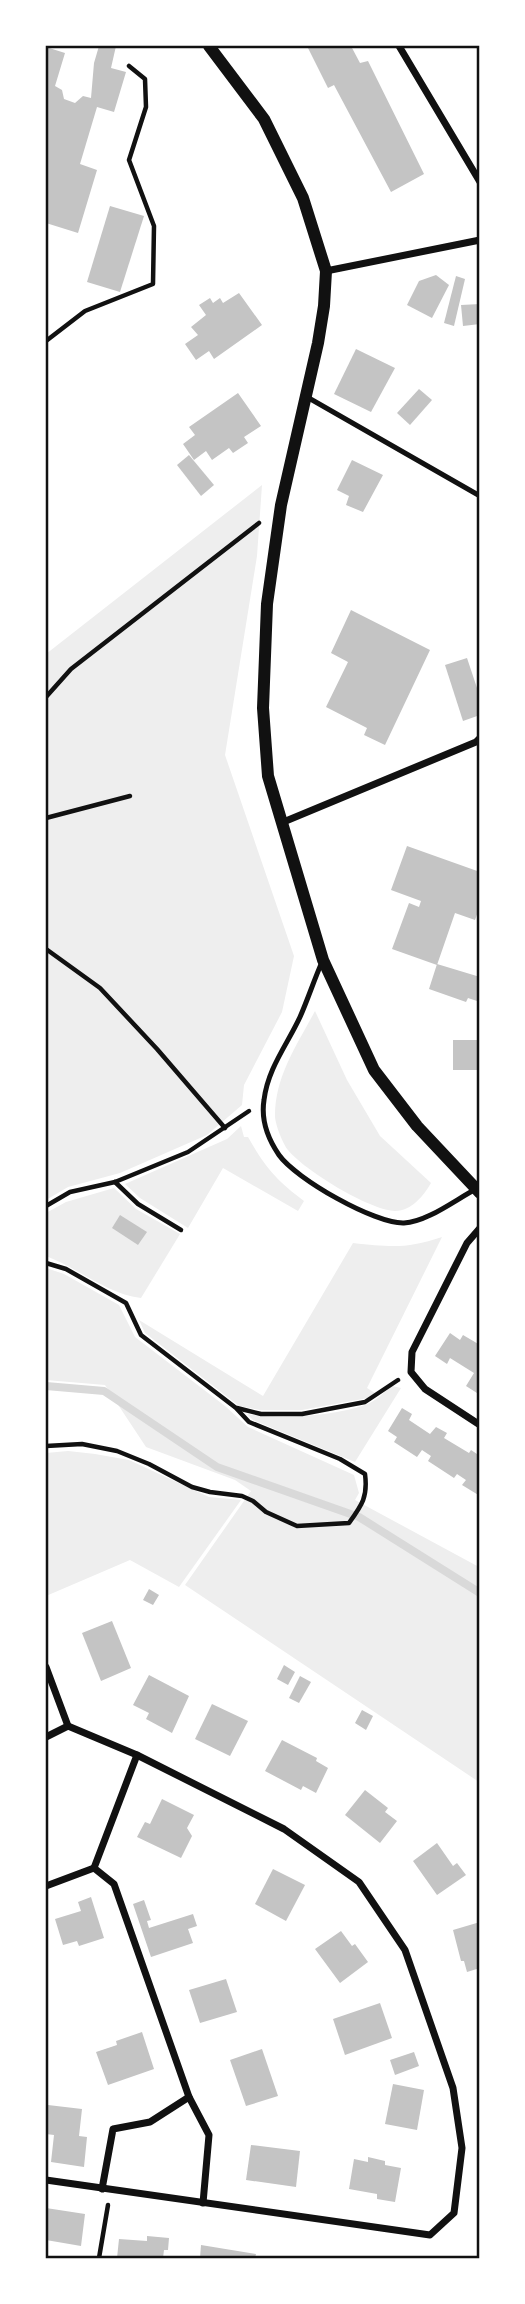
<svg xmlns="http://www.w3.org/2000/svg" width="525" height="2304" font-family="'Open Sans',sans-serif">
<rect width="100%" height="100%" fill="#fff"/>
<g fill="#eee">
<polygon points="262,485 257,556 225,755 294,956 282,1012 244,1085 242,1105 207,1135 120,1173 68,1187 46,1200 46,654"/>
<path d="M 315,1011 L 347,1080 L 380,1136 L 431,1183 C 424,1195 412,1211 395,1211 C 369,1210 304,1170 288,1150 C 283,1144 275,1124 275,1116 C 275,1076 297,1045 315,1011 Z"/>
<path d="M 241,1126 L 244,1137 L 248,1137 C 265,1167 276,1180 304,1201 L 298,1211 L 223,1168 L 188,1228 L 140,1198 L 125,1184 L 227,1139 Z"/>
<path d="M 114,1188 L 136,1209 L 180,1234 L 141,1298 C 107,1294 78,1268 46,1256 L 46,1213 L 66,1202 Z"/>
<path d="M 442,1237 L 367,1388 L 375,1393 L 368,1398 L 302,1410 L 260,1410 L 239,1406 L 145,1333 L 139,1320 L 263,1396 L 353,1243 C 390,1247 407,1249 442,1237 Z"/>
<polygon points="46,1268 64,1274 119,1305 135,1337 225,1406 248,1427 354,1475 359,1493 355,1500 479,1567 479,1782 185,1585 251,1491 235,1480 146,1447 105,1385 46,1380"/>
<path d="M 392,1386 L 401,1388 L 355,1462 L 253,1420 L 247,1414 C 280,1420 333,1416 365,1405 C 375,1402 384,1392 392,1386 Z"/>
<polygon points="68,1451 95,1454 129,1460 209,1497 241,1500 179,1587 130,1560 46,1596 46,1453"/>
</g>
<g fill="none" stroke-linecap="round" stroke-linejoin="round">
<polyline stroke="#d9d9d9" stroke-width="8" points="46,1386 104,1391 217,1467 359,1517 480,1593"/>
</g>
<g fill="#c4c4c4">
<polygon points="99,46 116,46 111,68 126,72 114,112 97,107 80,164 97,170 78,233 46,223 46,47 65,53 55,86 62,90 64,99 75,103 83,96 91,98 94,63"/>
<polygon points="307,46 351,46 360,63 368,61 424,174 391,192 334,85 328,88"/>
<polygon points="110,206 144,216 120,292 87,282"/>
<polygon points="436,275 449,285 432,318 407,305 419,281"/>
<polygon points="456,276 465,279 454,326 444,323"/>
<polygon points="239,293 262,325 214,359 209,351 196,360 185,344 198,335 191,327 206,315 199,305 210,298 213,303 220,298 223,303"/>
<polygon points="480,304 480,324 463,326 461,305"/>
<polygon points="356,349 395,368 371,412 334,394"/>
<polygon points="419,389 432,400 410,425 397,413"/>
<polygon points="238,393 261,426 244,437 248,443 233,453 229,448 212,460 206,451 194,460 183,444 195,435 189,427"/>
<polygon points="189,455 214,485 201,496 177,465"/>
<polygon points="352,460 383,475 363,512 346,505 349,496 337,490"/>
<polygon points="351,610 430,650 385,745 364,735 367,728 326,707 348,662 331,653"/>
<polygon points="467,658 480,697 480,715 463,721 445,665"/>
<polygon points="407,846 480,872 480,906 475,920 455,913 437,965 392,949 409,903 419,907 421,901 391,890"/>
<polygon points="437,964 480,977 480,1002 468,998 466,1002 429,989"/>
<rect x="453" y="1040" width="27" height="30"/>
<polygon points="120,1215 147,1232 138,1245 112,1228"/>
<polygon points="450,1333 460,1340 463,1335 480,1345 480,1390 477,1393 466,1386 474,1373 450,1358 447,1364 435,1356"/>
<polygon points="402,1408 412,1414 409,1420 430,1434 436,1427 447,1433 444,1438 469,1453 471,1450 480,1456 480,1496 462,1485 466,1480 457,1474 454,1478 428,1461 431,1456 422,1450 417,1457 394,1442 397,1437 388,1431"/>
<polygon points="149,1589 159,1595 153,1605 143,1600"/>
<polygon points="112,1621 131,1668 101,1681 82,1633"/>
<polygon points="284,1665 295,1672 288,1685 277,1679"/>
<polygon points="149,1675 189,1696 172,1733 146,1719 149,1713 133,1705"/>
<polygon points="300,1676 311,1682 299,1703 289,1698"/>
<polygon points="212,1704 248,1721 230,1756 195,1739"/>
<polygon points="362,1710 373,1716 366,1730 355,1723"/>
<polygon points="282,1740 317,1758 316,1761 328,1768 316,1793 303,1786 301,1790 265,1771"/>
<polygon points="365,1790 388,1808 385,1812 397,1821 380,1843 345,1815"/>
<polygon points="162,1799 194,1815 187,1828 192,1836 181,1858 137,1837 145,1822 150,1824"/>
<polygon points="437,1843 453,1866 457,1863 466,1875 437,1895 413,1861"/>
<polygon points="273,1869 305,1885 286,1921 255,1904"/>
<polygon points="91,1897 104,1938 79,1946 77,1941 63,1945 55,1919 81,1911 78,1902"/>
<polygon points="144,1900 151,1920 147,1921 149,1928 193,1914 197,1926 188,1929 193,1943 151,1957 133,1904"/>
<polygon points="480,1922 480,1968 467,1972 464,1961 461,1961 453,1930"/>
<polygon points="341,1931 352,1946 355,1944 368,1962 340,1983 315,1949"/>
<polygon points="226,1979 237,2012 200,2023 189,1990"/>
<polygon points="380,2003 392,2038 345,2055 333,2019"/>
<polygon points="142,2032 154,2069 108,2085 96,2052 117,2045 116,2041"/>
<polygon points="262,2049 278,2096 246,2106 230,2060"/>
<polygon points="414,2052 419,2066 395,2075 390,2060"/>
<polygon points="393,2084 424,2090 417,2130 385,2124"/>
<polygon points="48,2105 82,2109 79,2136 87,2137 84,2167 51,2162 54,2135 46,2134"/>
<polygon points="251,2145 300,2151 296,2187 246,2180"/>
<polygon points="368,2157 385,2161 385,2165 401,2168 395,2202 377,2199 377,2194 349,2189 354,2159 368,2162"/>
<polygon points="46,2208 85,2214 81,2246 46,2240"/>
<polygon points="147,2236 169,2238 168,2250 164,2250 163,2258 117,2258 119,2239 147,2241"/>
<polygon points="201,2245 256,2254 255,2258 200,2258"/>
</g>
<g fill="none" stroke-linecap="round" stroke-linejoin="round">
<g stroke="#111" stroke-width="4.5">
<polyline points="46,341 85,311 153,284 154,226 129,160 146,107 145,79 129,66"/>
<polyline points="46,697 71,669 259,523"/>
<polyline points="46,818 130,796"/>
<polyline points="46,949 100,988 157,1049 225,1128"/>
<polyline points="115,1182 138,1204 181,1230"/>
<polyline points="46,1206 70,1192 115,1182 188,1152 249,1111"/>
<path d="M 46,1263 L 66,1269 L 126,1303 L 141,1335 L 236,1408 L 249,1422 L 340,1459 L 365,1474 C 368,1497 362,1505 349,1523 L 297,1526 L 266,1512 L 253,1501 L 242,1496 L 210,1492 L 192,1487 L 149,1464 L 117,1451 L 82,1444 L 46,1446"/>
<polyline points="237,1408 261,1414 302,1414 365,1402 398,1380"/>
<polyline points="99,2258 108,2205"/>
</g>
<g stroke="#111" stroke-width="5">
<polyline points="307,397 480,496"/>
<path d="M 322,962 C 314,980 308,999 300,1017 C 287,1045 268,1068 264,1100 C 261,1119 268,1139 279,1155 C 296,1179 375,1224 404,1223 C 427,1222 455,1200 476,1189"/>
</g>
<g stroke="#111" stroke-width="7">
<polyline points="399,46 480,182"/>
<polyline points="326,271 480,240"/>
<polyline points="281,823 476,742 480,738"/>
<polyline points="480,1228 467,1243 412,1352 411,1372 425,1389 480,1425"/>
<polyline points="46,1667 68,1726"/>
<polyline points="46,1737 68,1726 137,1755 284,1829 359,1882 405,1950 453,2088 462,2148 454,2213 430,2235 46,2180"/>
<polyline points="137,1755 94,1868 114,1884 189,2097 209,2135 203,2203"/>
<polyline points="46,1886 94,1868"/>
<polyline points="102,2189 113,2129 150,2122 189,2097"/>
</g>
<polyline stroke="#111" stroke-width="12" points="209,46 264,119 303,198 326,271 324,306 318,343 281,505 267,604 263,708 268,776 323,960 374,1070 417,1126 480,1193"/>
</g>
<rect width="525" height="2304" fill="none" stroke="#ffffff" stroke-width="94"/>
<rect x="47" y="47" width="431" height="2210" fill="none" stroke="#111" stroke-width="2.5"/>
</svg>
